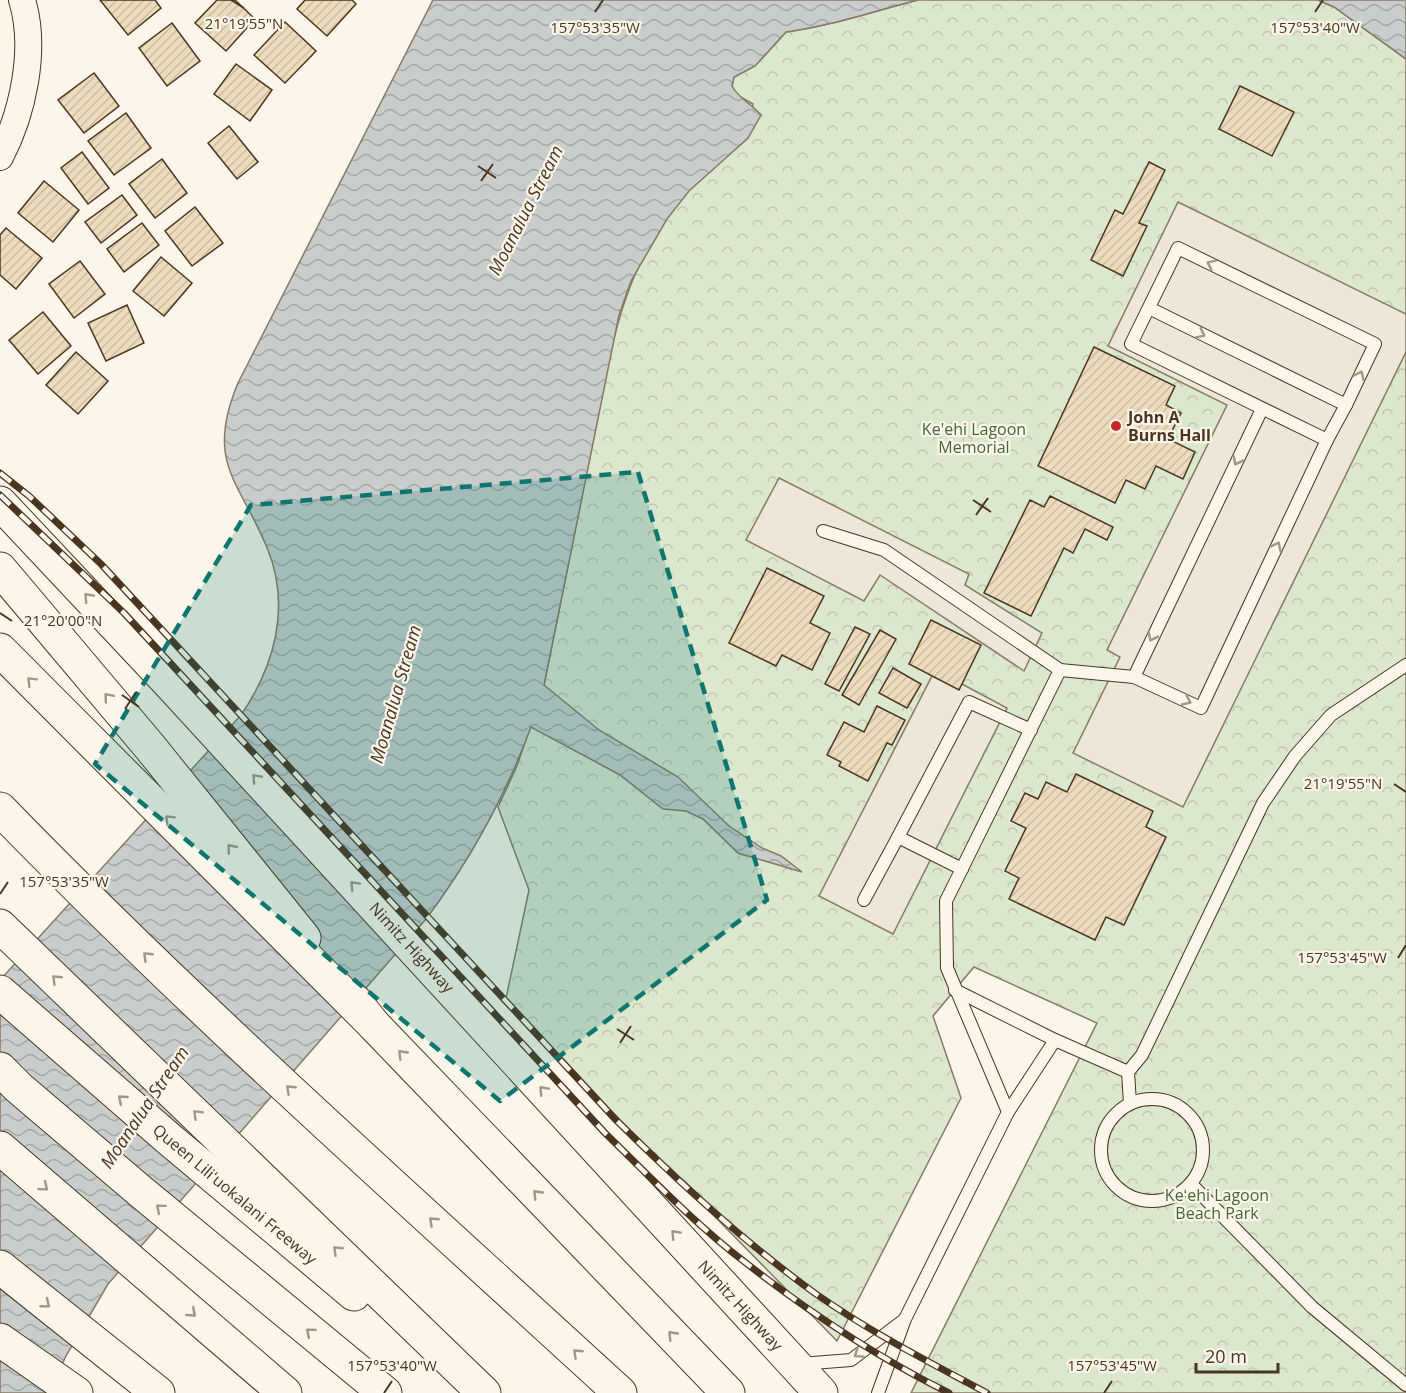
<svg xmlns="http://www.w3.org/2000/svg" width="1406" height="1393" font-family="'Open Sans',sans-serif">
<defs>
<pattern id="forest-crowns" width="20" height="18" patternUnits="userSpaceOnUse" patternTransform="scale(1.5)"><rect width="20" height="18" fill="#dce7d0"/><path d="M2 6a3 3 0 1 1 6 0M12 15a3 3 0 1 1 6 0" fill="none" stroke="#bec7b2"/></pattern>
<pattern id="water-waves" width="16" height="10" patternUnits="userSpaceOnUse" patternTransform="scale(1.5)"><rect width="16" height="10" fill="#c9cecd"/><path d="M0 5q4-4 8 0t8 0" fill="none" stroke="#a5a8a6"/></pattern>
<pattern id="building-hatch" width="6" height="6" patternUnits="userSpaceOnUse" patternTransform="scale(1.5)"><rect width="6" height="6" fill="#ecdcbc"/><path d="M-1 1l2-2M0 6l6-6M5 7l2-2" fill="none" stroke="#ccbda1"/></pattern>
</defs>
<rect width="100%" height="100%" fill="#fbf6e9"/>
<path fill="url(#forest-crowns)" stroke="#887966" stroke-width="1.5" d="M 918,0 L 1318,0 L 1334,7 L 1406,59 L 1406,1393 L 911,1393 L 1097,1023 L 974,967 L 933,1016 L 961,1098 L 837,1341 L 505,1003 L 529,890 L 498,807 L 517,766 L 544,685 L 611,351 C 624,293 647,234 689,190 C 708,172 729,155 748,138 L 753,104 L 737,95 L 732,87 L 734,77 L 755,66 L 786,32 C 831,26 874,11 918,0 Z"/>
<g fill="#ede7d9" stroke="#887966" stroke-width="1.5">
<polygon points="1178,202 1406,314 1406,352 1183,807 1073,753 1120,657 1107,650 1227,405 1108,346"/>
<polygon points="779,478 969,574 965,585 1042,633 1024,671 880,575 864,601 746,540"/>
<polygon points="932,676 962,684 1007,708 893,934 819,896"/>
</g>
<g fill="url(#water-waves)" stroke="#887966" stroke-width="1.5">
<path d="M 433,0 L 918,0 C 874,11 831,26 786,32 L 755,66 L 734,77 L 732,86 C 739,99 752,104 761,115 L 748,138 L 689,191 L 667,219 L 631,281 L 619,315 L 544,685 L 599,730 L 678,777 L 729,826 L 762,848 L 781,856 L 802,872 L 738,853 L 703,819 L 686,811 L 663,809 L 620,775 L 531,727 C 505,797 471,859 426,919 L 108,1284 L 67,1354 L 48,1393 L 0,1393 L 0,980 L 241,715 C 274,667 291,608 268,550 C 241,482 204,464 238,383 Z"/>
<polygon points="1318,0 1406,0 1406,59 1334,7"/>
</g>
<g fill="url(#building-hatch)" stroke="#4a3520" stroke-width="1.5">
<polygon points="100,0 155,0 161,8 128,35"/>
<polygon points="217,0 235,0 255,19 226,51 195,23"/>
<polygon points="305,0 352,0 356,4 327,36 297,9"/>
<polygon points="285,22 316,51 285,83 254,55"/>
<polygon points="172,23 200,61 167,86 139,48"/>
<polygon points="236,64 272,90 250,121 214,94"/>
<polygon points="94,73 119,106 84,133 58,100"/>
<polygon points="1240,86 1294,112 1272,156 1219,129"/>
<polygon points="126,113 151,148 114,175 88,141"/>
<polygon points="229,126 258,162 237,179 208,143"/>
<polygon points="82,152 109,188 88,204 61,168"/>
<polygon points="162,159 187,193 155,218 129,184"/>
<polygon points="1149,162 1165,170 1139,223 1147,226 1123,276 1091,260 1115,210 1123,214"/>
<polygon points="44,181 79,210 53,242 18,213"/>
<polygon points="122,195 137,215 101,243 85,222"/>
<polygon points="195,207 223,243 192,266 165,231"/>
<polygon points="142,223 159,245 124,272 107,249"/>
<polygon points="6,228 42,258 16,289 0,275 0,235"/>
<polygon points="161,257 192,283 164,316 133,291"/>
<polygon points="80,261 105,294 74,318 49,284"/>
<polygon points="127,305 144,343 106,361 88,323"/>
<polygon points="43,312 71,346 38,374 9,340"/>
<polygon points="1094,347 1175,386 1166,405 1181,413 1168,439 1195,452 1183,479 1156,466 1145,489 1126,480 1115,503 1038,466"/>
<polygon points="76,352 108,381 78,414 46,385"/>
<polygon points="1050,496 1113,527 1107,540 1085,529 1073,553 1064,548 1031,616 984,593 1030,500 1044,507"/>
<polygon points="767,568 824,596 810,623 830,633 812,670 782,655 776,666 729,643"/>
<polygon points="931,620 981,645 959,690 909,664"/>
<polygon points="855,627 870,634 839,691 825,684"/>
<polygon points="880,630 896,639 859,705 842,695"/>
<polygon points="893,668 921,684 907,708 879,693"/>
<polygon points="877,706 905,720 892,745 887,743 868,781 839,766 841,762 827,755 844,722 864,732"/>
<polygon points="1076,774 1153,811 1146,827 1166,837 1124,925 1106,917 1095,940 1009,899 1019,878 1005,871 1026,828 1011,821 1025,793 1038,799 1046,782 1067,792"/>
</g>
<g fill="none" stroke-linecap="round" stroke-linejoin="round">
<g stroke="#4a3520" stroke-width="14">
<g id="service">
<polyline points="1327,440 1346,405"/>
<polyline points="823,531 884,550 1060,670 946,901 947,968 1008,1112"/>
<polyline points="1060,670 1134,677 1201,708 1327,440 1131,344 1178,248 1375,344 1346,405 1149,308"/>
<polyline points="1134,677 1262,409"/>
<polyline points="962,869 898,837 969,702 1031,730"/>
<polyline points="864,900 898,837"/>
<polyline points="1055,1040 1128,1072"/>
<circle cx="1152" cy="1150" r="51"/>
<polyline points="1130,1103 1128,1072 1142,1055 1263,803 1295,756 1331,715 1406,665"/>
<polyline points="1191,1184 1312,1307 1406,1385"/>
<polyline points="800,1364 851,1360 904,1320"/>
<polyline points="878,1393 905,1319 1008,1112 1055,1040 955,990"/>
</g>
</g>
<g stroke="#4a3520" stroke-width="28">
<path id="minor" d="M 0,157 C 23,113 37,49 22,0"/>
</g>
<g stroke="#4a3520" stroke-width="35">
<g id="primary">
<path id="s1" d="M 0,503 L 171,685 L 821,1393"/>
<polyline points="0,569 150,747 304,938"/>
<polyline points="355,1001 373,1024 728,1393"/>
</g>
</g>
<g stroke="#4a3520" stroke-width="35">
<g id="motorway">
<polyline points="0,650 373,1024"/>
<path d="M 0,809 C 198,1013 411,1201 620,1393"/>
<polyline points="0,926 484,1393"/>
<polyline points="0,992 169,1139 354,1294"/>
<polyline points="0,1069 19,1088 140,1191 385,1393"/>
<polyline points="0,1148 285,1393"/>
<polyline points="0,1267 158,1393"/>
<polyline points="0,1340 76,1393"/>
</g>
</g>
<use href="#service" stroke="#fbf6e9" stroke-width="12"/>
<use href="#minor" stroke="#fbf6e9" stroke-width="26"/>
<use href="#primary" stroke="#fbf6e9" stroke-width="33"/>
<use href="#motorway" stroke="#fbf6e9" stroke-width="33"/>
<g stroke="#4a3520" stroke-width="7">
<g id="rail">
<path d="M 0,473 L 29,496 L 101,564 L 616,1120 C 679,1182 744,1242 816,1294 C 870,1332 929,1362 987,1393"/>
<path d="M 0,495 L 124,613 L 605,1133 C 650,1177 695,1224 746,1263 C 809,1312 877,1357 949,1393"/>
</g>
</g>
<use href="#rail" stroke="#fbf6e9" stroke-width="4.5" stroke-dasharray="14" stroke-linecap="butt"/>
</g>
<defs><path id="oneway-chevron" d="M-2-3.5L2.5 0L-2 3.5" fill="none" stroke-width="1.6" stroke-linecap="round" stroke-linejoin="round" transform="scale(1.5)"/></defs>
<g stroke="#a29684">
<use href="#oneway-chevron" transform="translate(1211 264) rotate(-154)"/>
<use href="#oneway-chevron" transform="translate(1201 334) rotate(26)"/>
<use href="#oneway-chevron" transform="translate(1360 375) rotate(-65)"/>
<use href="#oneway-chevron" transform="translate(1237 461) rotate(116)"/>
<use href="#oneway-chevron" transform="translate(1277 546) rotate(-65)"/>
<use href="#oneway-chevron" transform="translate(88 597) rotate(-133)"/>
<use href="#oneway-chevron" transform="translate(1152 637) rotate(116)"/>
<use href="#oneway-chevron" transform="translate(31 681) rotate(-135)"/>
<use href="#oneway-chevron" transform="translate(108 697) rotate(-130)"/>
<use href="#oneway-chevron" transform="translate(1187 701) rotate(25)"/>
<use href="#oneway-chevron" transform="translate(256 778) rotate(-133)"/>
<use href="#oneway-chevron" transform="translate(169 819) rotate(-135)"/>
<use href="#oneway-chevron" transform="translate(231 848) rotate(-129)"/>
<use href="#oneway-chevron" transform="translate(354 885) rotate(-133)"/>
<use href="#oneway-chevron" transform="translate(147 956) rotate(-136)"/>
<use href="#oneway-chevron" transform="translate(56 979) rotate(-136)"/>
<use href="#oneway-chevron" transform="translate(402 1054) rotate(-134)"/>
<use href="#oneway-chevron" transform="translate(290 1089) rotate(-137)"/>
<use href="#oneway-chevron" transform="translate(543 1090) rotate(-133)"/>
<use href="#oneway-chevron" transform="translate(122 1099) rotate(-139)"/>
<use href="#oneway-chevron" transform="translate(197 1114) rotate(-136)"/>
<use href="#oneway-chevron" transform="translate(44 1187) rotate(40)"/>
<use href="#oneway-chevron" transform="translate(537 1194) rotate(-134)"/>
<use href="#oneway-chevron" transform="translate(160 1208) rotate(-140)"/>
<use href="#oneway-chevron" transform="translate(433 1221) rotate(-137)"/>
<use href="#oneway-chevron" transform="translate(675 1234) rotate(-133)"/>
<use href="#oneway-chevron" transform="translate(337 1250) rotate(-136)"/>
<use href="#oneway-chevron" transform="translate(46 1304) rotate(39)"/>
<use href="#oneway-chevron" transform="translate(192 1313) rotate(41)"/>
<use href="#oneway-chevron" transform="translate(310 1332) rotate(-140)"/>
<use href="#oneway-chevron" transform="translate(672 1335) rotate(-134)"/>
<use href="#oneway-chevron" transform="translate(577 1353) rotate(-137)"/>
<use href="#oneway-chevron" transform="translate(858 1354) rotate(145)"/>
</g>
<path fill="#0f766e" fill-opacity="0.2" stroke="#0f766e" stroke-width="4.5" stroke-dasharray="12 8" stroke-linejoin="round" d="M 638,472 L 767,900 L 500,1101 L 95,764 L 251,505 Z"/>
<path fill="none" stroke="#4a3520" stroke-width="2" d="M 231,0 L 244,8M 595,12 L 603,0M 1315,12 L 1323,0M 478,166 L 496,178M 481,181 L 493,164M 973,500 L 991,512M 976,515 L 988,498M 0,613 L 12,621M 122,695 L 139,707M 125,709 L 136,692M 1394,784 L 1406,792M 0,894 L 8,882M 1398,958 L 1406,945M 617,1029 L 634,1040M 620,1043 L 631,1026M 384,1393 L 392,1381M 1104,1393 L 1112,1381"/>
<circle fill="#c62828" stroke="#fbf6e9" stroke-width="2" cx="1116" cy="426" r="6"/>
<g text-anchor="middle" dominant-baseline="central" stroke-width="4.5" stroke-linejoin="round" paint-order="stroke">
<g font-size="16" font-weight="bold" fill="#4a3520" stroke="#fbf6e9" text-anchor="start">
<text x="1128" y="417">John A<tspan x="1128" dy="18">Burns Hall</tspan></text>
</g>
<g font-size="16" fill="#436837" stroke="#fbf6e9">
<text x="974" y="429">Ke'ehi Lagoon<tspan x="974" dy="18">Memorial</tspan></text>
<text x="1217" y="1195">Keʻehi Lagoon<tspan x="1217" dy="18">Beach Park</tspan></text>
</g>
<g font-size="16" fill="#4a3520" stroke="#fbf6e9">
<text stroke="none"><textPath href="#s1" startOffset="606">Nimitz Highway</textPath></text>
<text transform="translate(235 1194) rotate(40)">Queen Liliʻuokalani Freeway</text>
<text stroke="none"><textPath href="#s1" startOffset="1092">Nimitz Highway</textPath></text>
</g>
<g font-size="18" font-style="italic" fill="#4a3520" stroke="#fbf6e9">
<text transform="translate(525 210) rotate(-63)">Moanalua Stream</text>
<text transform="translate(395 694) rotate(-74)">Moanalua Stream</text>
<text transform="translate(144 1107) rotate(-56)">Moanalua Stream</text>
</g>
</g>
<g font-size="15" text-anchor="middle" fill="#4a3520" stroke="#fbf6e9" stroke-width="4.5" stroke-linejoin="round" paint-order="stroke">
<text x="244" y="29">21°19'55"N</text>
<text x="595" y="33">157°53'35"W</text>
<text x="1315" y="33">157°53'40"W</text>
<text x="63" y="626">21°20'00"N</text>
<text x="1343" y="789">21°19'55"N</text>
<text x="64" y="887">157°53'35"W</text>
<text x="1342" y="963">157°53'45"W</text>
<text x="392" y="1371">157°53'40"W</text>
<text x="1112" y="1371">157°53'45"W</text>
</g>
<path d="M1196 1363v9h82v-9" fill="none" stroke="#4a3520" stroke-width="3"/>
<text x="1205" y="1363" font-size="18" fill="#4a3520" stroke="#fbf6e9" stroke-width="4.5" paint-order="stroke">20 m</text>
</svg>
